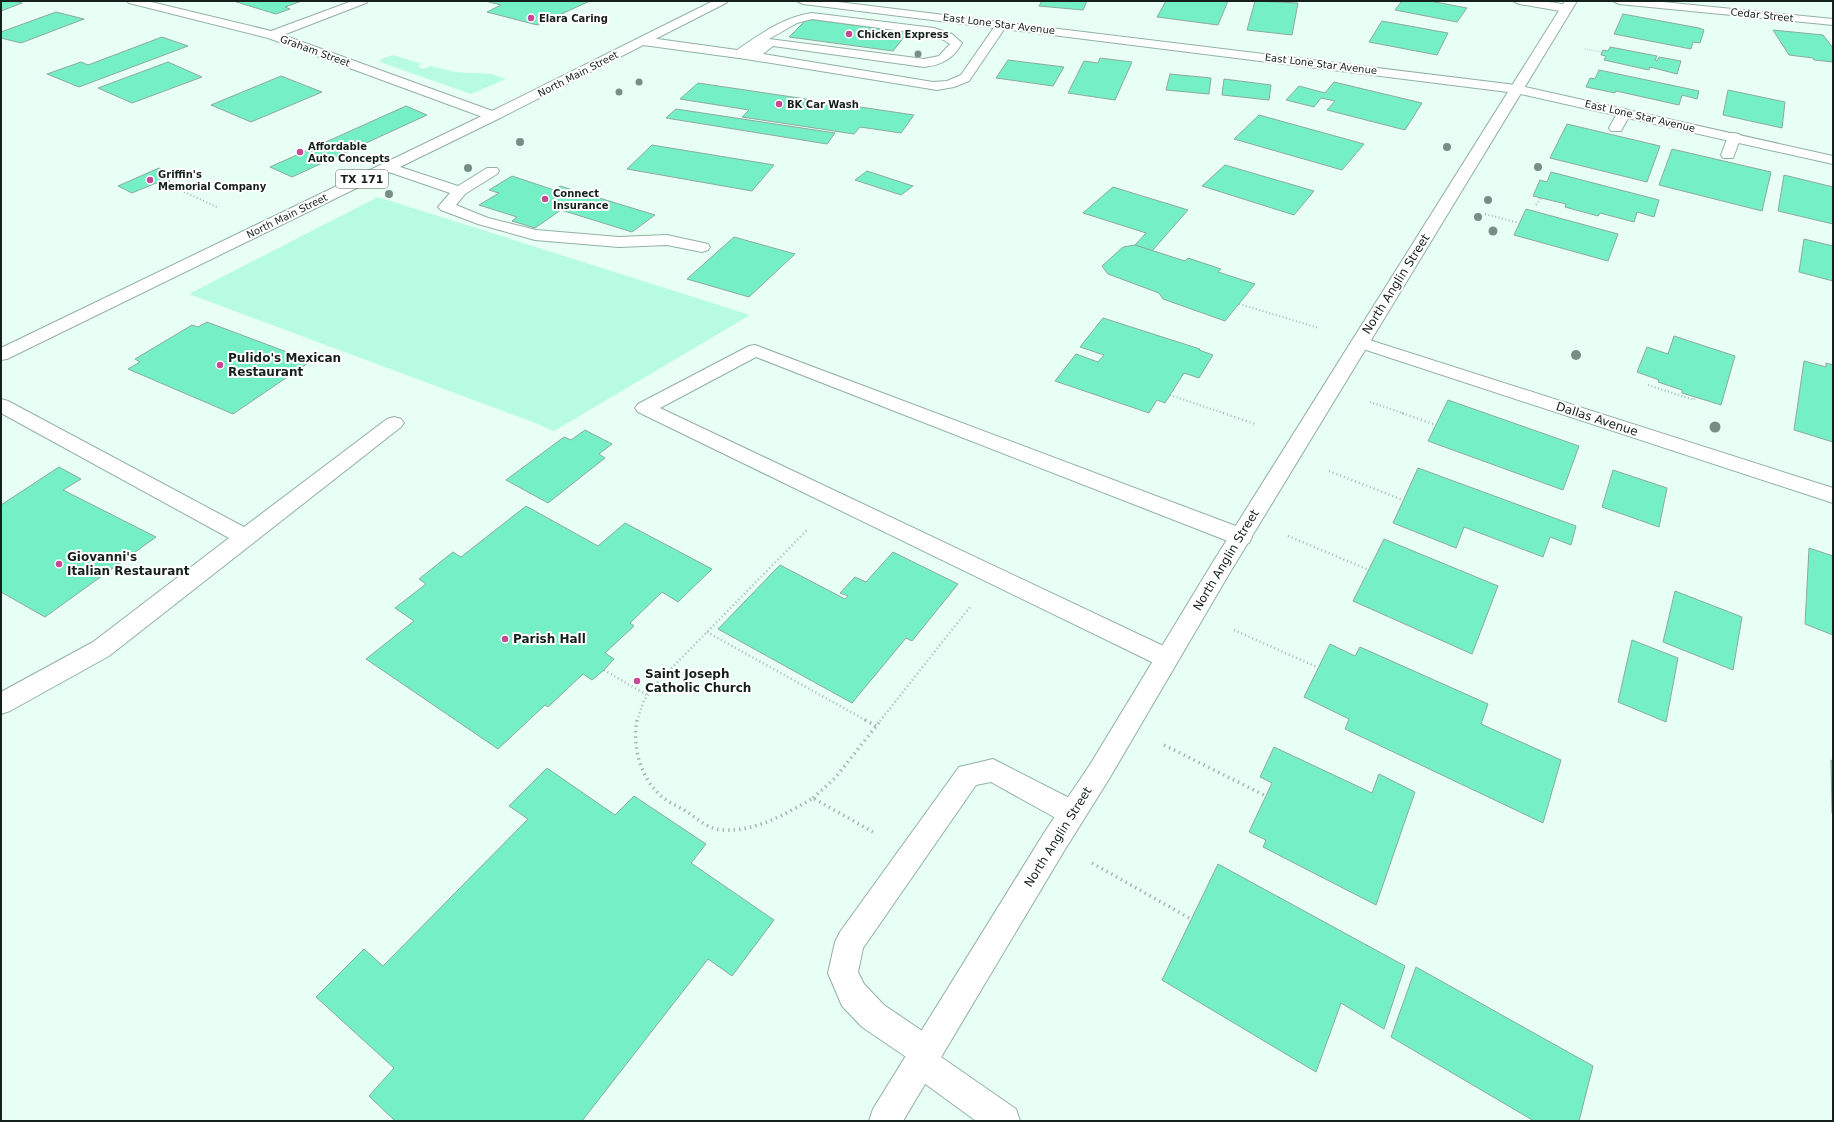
<svg xmlns="http://www.w3.org/2000/svg" width="1834" height="1122" font-family="'DejaVu Sans',sans-serif">
<rect width="100%" height="100%" fill="#e7fff4"/>
<g fill="#b7fbe0">
<polygon points="393,55 422,64 417,66 424,69 430,66 455,72 491,74 506,79 471,94 380,62 381,59"/>
<polygon points="378,197 750,315 554,431 538,424 189,294"/>
</g>
<g fill="#75f0c6" stroke="#8daa9e">
<polygon points="1,1 14,1 22,3 1,11"/>
<polygon points="233,1 302,1 285,7 290,9 276,14"/>
<polygon points="485,1 590,1 537,25 487,12 501,5"/>
<polygon points="1042,1 1087,1 1083,10 1039,6"/>
<polygon points="1166,1 1228,1 1218,25 1157,17"/>
<polygon points="1255,1 1298,3 1292,35 1247,30"/>
<polygon points="1402,1 1430,1 1467,8 1457,22 1395,10"/>
<polygon points="56,12 84,19 21,43 1,38 1,32"/>
<polygon points="1623,14 1699,28 1704,30 1700,43 1693,42 1691,49 1614,34"/>
<polygon points="807,19 908,32 893,51 789,37"/>
<polygon points="1382,21 1448,33 1437,55 1369,42"/>
<polygon points="1773,30 1823,35 1833,48 1833,62 1814,60 1813,58 1789,55"/>
<polygon points="162,37 188,46 79,87 47,74 81,62 88,65"/>
<polygon points="1610,47 1657,56 1655,60 1657,61 1659,57 1681,61 1677,74 1650,67 1649,70 1604,60 1606,56 1601,55 1603,50 1608,51"/>
<polygon points="1100,58 1132,62 1115,100 1068,93 1084,61 1098,63"/>
<polygon points="1008,60 1064,67 1053,86 996,78"/>
<polygon points="168,62 202,77 132,103 98,88"/>
<polygon points="1599,70 1699,91 1697,99 1682,95 1679,105 1616,91 1615,93 1586,87 1590,78 1595,79"/>
<polygon points="1170,74 1211,78 1209,94 1166,90"/>
<polygon points="281,76 322,92 251,122 211,105"/>
<polygon points="1224,79 1271,85 1269,100 1222,95"/>
<polygon points="1334,82 1422,103 1405,130 1327,110 1335,101 1321,98 1314,107 1286,100 1299,86 1325,93"/>
<polygon points="698,83 914,115 901,133 860,127 854,134 742,117 749,110 680,99"/>
<polygon points="1728,90 1785,102 1782,128 1723,115"/>
<polygon points="406,106 427,115 292,177 270,167"/>
<polygon points="676,109 835,133 827,144 666,118"/>
<polygon points="1259,115 1364,144 1342,170 1234,139"/>
<polygon points="1567,124 1660,146 1647,182 1550,158"/>
<polygon points="652,145 774,165 752,191 627,169"/>
<polygon points="1672,149 1771,172 1762,211 1659,185"/>
<polygon points="1225,165 1314,191 1294,215 1202,186"/>
<polygon points="159,168 174,176 166,179 170,181 160,185 156,183 132,193 118,186"/>
<polygon points="867,171 913,186 901,195 855,180"/>
<polygon points="1551,172 1659,200 1654,217 1637,212 1634,222 1600,213 1598,216 1565,207 1566,204 1533,196 1540,180 1547,182"/>
<polygon points="1784,175 1833,187 1833,224 1778,211"/>
<polygon points="512,176 554,190 560,186 655,215 632,232 561,210 535,228 512,221 517,217 479,205 499,193 489,190"/>
<polygon points="1113,187 1188,210 1152,251 1135,245 1146,233 1083,213"/>
<polygon points="1526,209 1618,234 1608,261 1514,235"/>
<polygon points="734,237 795,254 749,297 687,279"/>
<polygon points="1804,239 1833,246 1833,281 1799,272"/>
<polygon points="1135,245 1185,261 1188,258 1221,269 1218,272 1255,284 1225,321 1163,299 1159,293 1108,274 1102,266 1123,247"/>
<polygon points="1103,318 1200,349 1199,350 1213,355 1199,378 1184,373 1165,403 1157,400 1149,413 1055,381 1076,354 1098,362 1104,355 1080,347"/>
<polygon points="207,322 311,361 233,414 128,369 140,362 135,359 192,325 198,327"/>
<polygon points="1674,336 1735,356 1721,405 1682,393 1682,390 1658,382 1659,380 1637,372 1647,347 1668,354"/>
<polygon points="1804,361 1826,367 1826,363 1833,365 1833,442 1794,430"/>
<polygon points="1448,400 1579,446 1563,490 1428,441"/>
<polygon points="585,430 612,444 599,454 605,458 548,503 506,480 564,437 571,440"/>
<polygon points="59,467 81,479 63,490 156,537 45,617 1,592 1,505"/>
<polygon points="1418,468 1576,526 1571,545 1550,537 1543,557 1464,527 1456,548 1393,523"/>
<polygon points="1613,470 1667,488 1659,527 1602,507"/>
<polygon points="526,506 598,546 625,523 712,569 678,602 662,592 630,623 634,626 605,653 614,659 604,670 592,680 583,674 548,707 545,705 498,749 366,659 414,621 395,608 426,584 419,579 453,552 461,557"/>
<polygon points="1384,539 1498,586 1472,654 1353,601"/>
<polygon points="1809,548 1833,556 1833,635 1805,624"/>
<polygon points="893,552 958,584 912,641 906,638 852,703 718,629 780,565 845,599 848,596 840,593 855,577 866,582"/>
<polygon points="1675,591 1742,617 1733,670 1663,642"/>
<polygon points="1632,640 1678,658 1666,722 1618,702"/>
<polygon points="1330,644 1355,656 1360,647 1488,704 1481,724 1561,760 1543,823 1345,729 1349,719 1304,697"/>
<polygon points="1274,747 1372,793 1379,774 1415,792 1376,905 1263,847 1266,840 1249,832 1272,783 1260,777"/>
<polygon points="1831,760 1833,761 1833,813 1832,813"/>
<polygon points="547,768 615,815 634,796 706,844 691,863 774,920 732,976 708,959 582,1121 395,1121 369,1096 394,1068 316,997 364,949 383,966 528,819 509,806"/>
<polygon points="1218,864 1405,966 1384,1029 1341,1003 1316,1072 1162,980"/>
<polygon points="1416,967 1593,1066 1579,1121 1534,1121 1391,1037"/>
</g>
<g fill="none" stroke-linecap="round" stroke-linejoin="round">
<g stroke="#93b0a4" stroke-width="2">
<g id="service">
<path d="M 812,13 L 934,28 L 952,34 L 962,43 C 953,59 942,65 924,67 L 773,46 L 763,54 L 933,82 L 947,81 L 961,75 L 997,23 L 1001,21 L 1007,25 L 969,81 L 954,87 L 937,90 L 746,59 L 643,45 L 637,41 L 643,37 L 737,50 C 761,34 783,17 812,13 ZM 812,19 L 932,35 L 944,40 L 950,44 L 939,56 L 924,59 L 769,39 L 797,23 Z"/>
<polygon points="1624,109 1629,110 1631,113 1621,131 1611,131 1609,128 1619,110"/>
<polygon points="1734,133 1739,134 1741,137 1733,158 1723,158 1721,155 1729,134"/>
<polygon points="388,163 458,186 487,168 497,168 499,171 497,174 465,194 456,205 488,218 536,230 619,237 667,235 708,244 710,247 708,250 702,252 667,245 619,247 535,240 478,224 441,210 438,207 450,193 383,170 381,167 383,164"/>
<polygon points="755,345 1249,531 1252,537 1249,543 1241,545 1233,543 756,357 660,408 1174,651 1178,658 1174,665 1166,668 1158,665 638,412 635,408 638,404 749,346"/>
<polygon points="1,399 8,401 244,527 387,419 394,417 401,419 404,423 401,427 109,656 10,711 1,714 1,692 93,642 229,538 1,413"/>
<polygon points="993,759 1081,804 1085,813 1081,822 1072,825 1063,822 991,782 976,785 863,948 858,972 864,984 884,1005 937,1041 942,1052 937,1063 926,1068 915,1063 862,1027 842,1006 828,973 835,942 840,932 959,767"/>
</g>
</g>
<g stroke="#93b0a4" stroke-width="2">
<g id="minor">
<polygon points="127,1 147,1 271,31 352,1 368,1 366,3 283,35 498,113 500,116 498,119 488,119 268,38 129,3"/>
<polygon points="797,1 830,1 1516,85 1833,156 1833,164 1516,93 803,4"/>
<path d="M 1513,1 C 1525,1 1565,0 1572,9 L 1566,12 L 1519,4 Z"/>
<polygon points="1613,1 1653,1 1833,19 1833,25 1619,4"/>
<polygon points="1360,337 1833,488 1833,503 1354,346 1351,342 1354,338"/>
<polygon points="920,1045 931,1050 1016,1109 1020,1121 976,1121 909,1072 904,1061 909,1050"/>
</g>
</g>
<g stroke="#93b0a4" stroke-width="2">
<polygon id="tertiary" points="1565,1 1577,1 1229,574 1109,779 1064,851 903,1121 869,1121 873,1109 1044,833 1091,763 1213,562"/>
</g>
<g stroke="#93b0a4" stroke-width="2">
<polygon id="primary" points="713,1 728,1 726,3 498,119 7,359 1,360 1,348 488,113"/>
</g>
<polyline stroke="#a4b8af" stroke-width="1.5" stroke-dasharray="0.5 1.5" stroke-linecap="butt" points="1585,49 1602,52"/>
<g stroke="#a4b8af" stroke-width="2" stroke-dasharray="1 2.5" stroke-linecap="butt">
<polyline points="165,183 219,208"/>
<polyline points="1536,205 1541,198"/>
<polyline points="1485,214 1519,223"/>
<polyline points="1239,304 1319,328"/>
<polyline points="1648,385 1694,400 1695,397"/>
<polyline points="1170,395 1226,414"/>
<polyline points="1370,402 1405,414"/>
</g>
<g stroke="#a4b8af" stroke-width="2.5" stroke-dasharray="1 3" stroke-linecap="butt">
<polyline points="1223,413 1255,424"/>
<polyline points="1402,413 1436,425"/>
<polyline points="1329,471 1403,500"/>
<polyline points="1288,536 1369,570"/>
<polyline points="1234,630 1319,668"/>
<polyline points="707,632 867,721"/>
<polyline points="604,670 647,695"/>
<polyline points="637,721 644,700 657,683 808,529"/>
<polyline points="880,721 970,607"/>
</g>
<g stroke="#a4b8af" stroke-width="3.5" stroke-dasharray="1.5 4" stroke-linecap="butt">
<path d="M 637,720 C 632,745 640,776 659,794 C 667,802 678,806 687,812 C 698,819 708,829 722,830 C 755,832 786,814 813,798 L 873,832"/>
<polyline points="865,720 876,726"/>
<polyline points="1164,745 1266,796"/>
<polyline points="813,798 835,778 881,720"/>
<polyline points="1092,863 1191,919"/>
</g>
<use href="#service" fill="#fff" fill-rule="evenodd"/>
<use href="#minor" fill="#fff" fill-rule="evenodd"/>
<use href="#tertiary" fill="#fff" fill-rule="evenodd"/>
<use href="#primary" fill="#fff" fill-rule="evenodd"/>
</g>
<g fill="#778e84">
<circle cx="918" cy="54" r="3.5"/>
<circle cx="639" cy="82" r="3.5"/>
<circle cx="619" cy="92" r="3.5"/>
<circle cx="520" cy="142" r="4"/>
<circle cx="1447" cy="147" r="4"/>
<circle cx="1538" cy="167" r="4"/>
<circle cx="468" cy="168" r="4"/>
<circle cx="389" cy="194" r="4"/>
<circle cx="1488" cy="200" r="4"/>
<circle cx="1478" cy="217" r="4"/>
<circle cx="1493" cy="231" r="4.5"/>
<circle cx="1576" cy="355" r="5"/>
<circle cx="1715" cy="427" r="5.5"/>
</g>
<g fill="#c74894" stroke="#fff" stroke-width="1.5">
<circle cx="531" cy="18" r="4"/>
<circle cx="849" cy="34" r="4"/>
<circle cx="779" cy="104" r="4"/>
<circle cx="300" cy="152" r="4"/>
<circle cx="150" cy="180" r="4"/>
<circle cx="545" cy="199" r="4"/>
<circle cx="220" cy="365" r="4"/>
<circle cx="59" cy="564" r="4"/>
<circle cx="505" cy="639" r="4"/>
<circle cx="637" cy="681" r="4"/>
</g>
<g text-anchor="middle" dominant-baseline="central" stroke-width="4" stroke-linejoin="round" paint-order="stroke">
<g font-size="10" fill="#15201b" stroke="#fff">
<text transform="translate(1762 15) rotate(6)">Cedar Street</text>
<text transform="translate(999 24) rotate(7)">East Lone Star Avenue</text>
<text transform="translate(315 51) rotate(20)">Graham Street</text>
<text transform="translate(1321 64) rotate(7)">East Lone Star Avenue</text>
<text transform="translate(578 74) rotate(-27)">North Main Street</text>
<text transform="translate(1640 116) rotate(13)">East Lone Star Avenue</text>
<text transform="translate(287 216) rotate(-26)">North Main Street</text>
</g>
<g font-size="10" font-weight="bold" fill="#15201b" stroke="#fff" text-anchor="start">
<text x="539" y="18">Elara Caring</text>
<text x="857" y="34">Chicken Express</text>
<text x="787" y="104">BK Car Wash</text>
<text x="308" y="146">Affordable<tspan x="308" dy="12">Auto Concepts</tspan></text>
<text x="158" y="174">Griffin's<tspan x="158" dy="12">Memorial Company</tspan></text>
<text x="553" y="193">Connect<tspan x="553" dy="12">Insurance</tspan></text>
</g>
<rect fill="#fff" stroke="#5b635f" stroke-width="1" x="336" y="170" width="52" height="18" rx="3"/>
<g font-size="11" font-weight="bold" fill="#15201b">
<text x="362" y="179">TX 171</text>
</g>
<g font-size="12" fill="#15201b" stroke="#fff">
<text transform="translate(1396 284) rotate(-58)">North Anglin Street</text>
<text transform="translate(1597 419) rotate(18)">Dallas Avenue</text>
<text transform="translate(1226 560) rotate(-59)">North Anglin Street</text>
<text transform="translate(1058 837) rotate(-58)">North Anglin Street</text>
</g>
<g font-size="12" font-weight="bold" fill="#15201b" stroke="#fff" text-anchor="start">
<text x="228" y="358">Pulido's Mexican<tspan x="228" dy="14">Restaurant</tspan></text>
<text x="67" y="557">Giovanni's<tspan x="67" dy="14">Italian Restaurant</tspan></text>
<text x="513" y="639">Parish Hall</text>
<text x="645" y="674">Saint Joseph<tspan x="645" dy="14">Catholic Church</tspan></text>
</g>
</g>
<rect width="1834" height="1122" fill="none" stroke="#15201b" stroke-width="4"/>
</svg>
